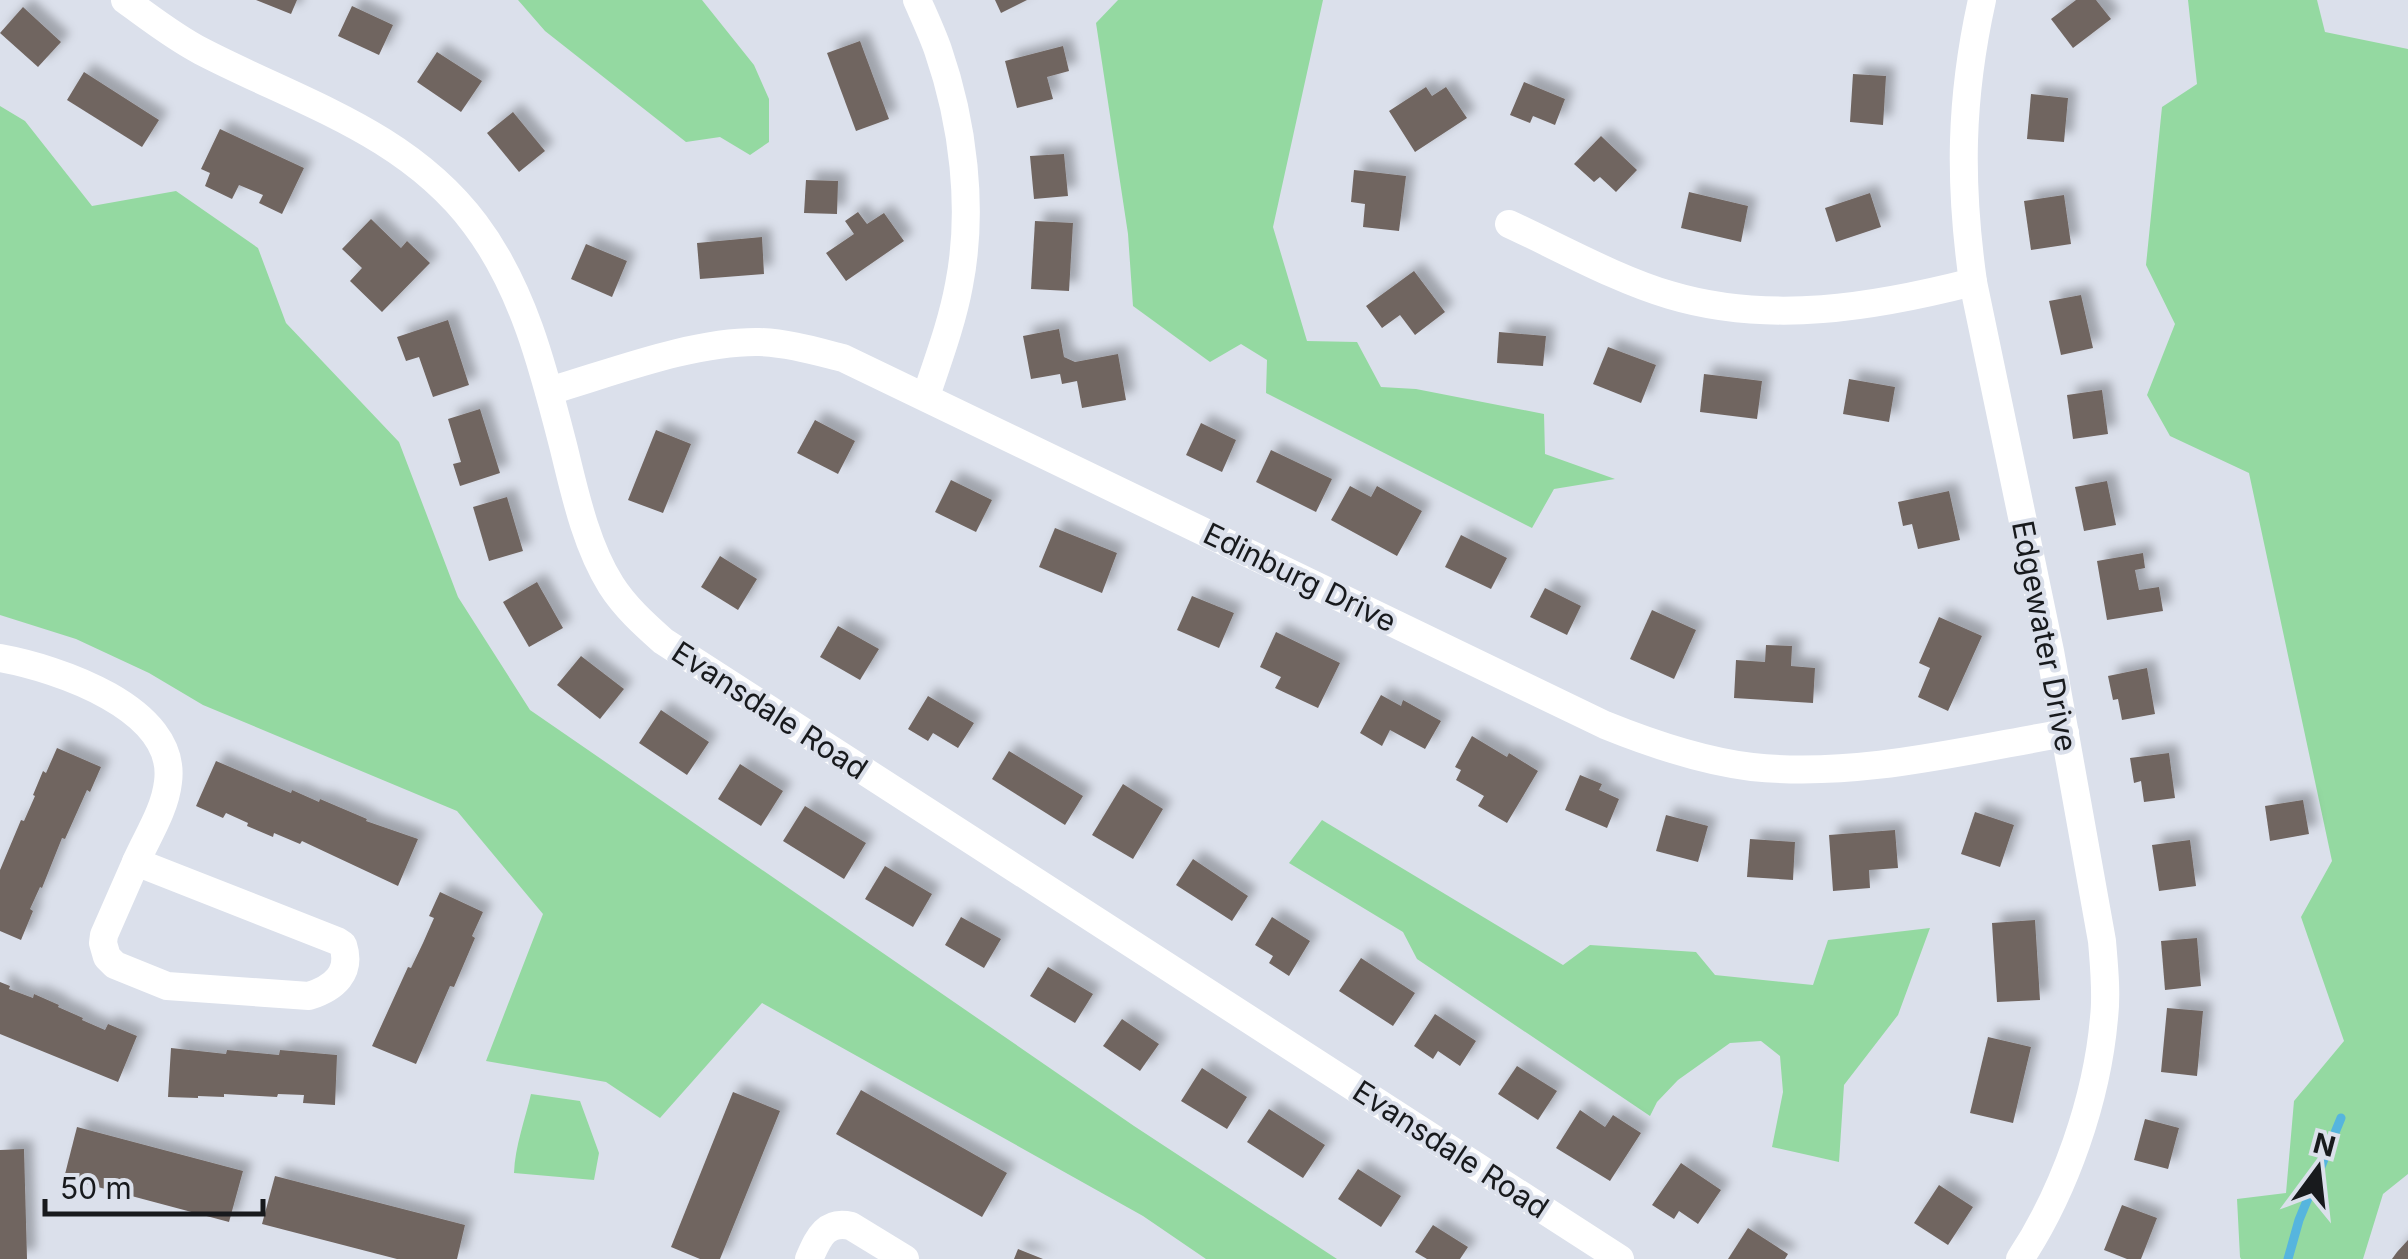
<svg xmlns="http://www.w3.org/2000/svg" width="2408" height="1259" font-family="Inter,sans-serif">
<defs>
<filter id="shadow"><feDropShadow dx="9" dy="-9" stdDeviation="5" flood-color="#0004"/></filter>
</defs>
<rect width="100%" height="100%" fill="#dbe0eb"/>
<g fill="#94d9a1">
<polygon points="518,0 702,0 754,65 769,99 769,142 750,155 720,137 686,142 545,31"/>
<polygon points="1118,0 1323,0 1273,227 1307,341 1357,342 1381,387 1416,389 1544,414 1545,454 1615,479 1554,489 1532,528 1266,393 1267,360 1241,344 1210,362 1133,306 1128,234 1096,23"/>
<polygon points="2188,0 2317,0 2325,32 2408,49 2408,1174 2383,1194 2363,1259 2241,1259 2240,1257 2237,1199 2286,1193 2294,1101 2344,1041 2301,917 2332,861 2249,473 2170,436 2147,395 2175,324 2146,265 2162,107 2197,84"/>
<polygon points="0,106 25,121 92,206 176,191 258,248 286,323 399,442 458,597 530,710 1134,1126 1337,1259 1206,1259 1143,1216 762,1003 660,1118 606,1082 486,1061 543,914 457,811 203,705 149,673 76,639 0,615"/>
<polygon points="1322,820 1563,965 1590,945 1696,952 1715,975 1813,985 1828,940 1930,928 1898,1015 1844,1085 1839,1162 1772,1147 1783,1092 1780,1056 1761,1041 1730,1043 1678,1080 1657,1102 1650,1116 1417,959 1403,932 1289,863"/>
<path d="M 531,1094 L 580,1101 L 599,1153 L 594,1180 L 514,1173 C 515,1146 525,1120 531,1094 Z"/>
</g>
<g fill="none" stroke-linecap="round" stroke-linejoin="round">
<polyline stroke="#56b5de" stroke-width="9" points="2288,1259 2299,1220 2341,1118"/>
</g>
<g fill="#706560" filter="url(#shadow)">
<polygon points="256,0 297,0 291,14"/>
<polygon points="995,0 1027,0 1001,13"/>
<polygon points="2076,0 2096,0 2111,19 2073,48 2051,19"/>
<polygon points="352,6 393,25 379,55 338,36"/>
<polygon points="23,7 61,42 38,67 0,33"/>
<polygon points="860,41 889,119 856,131 827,53"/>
<polygon points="1063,46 1069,71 1047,77 1053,99 1017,108 1005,61"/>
<polygon points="437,52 482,81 461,112 417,82"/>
<polygon points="84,72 159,120 142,147 67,100"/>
<polygon points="1853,74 1886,76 1883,125 1850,122"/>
<polygon points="1524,82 1565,99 1555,125 1533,116 1530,123 1510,115"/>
<polygon points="1426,87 1432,96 1446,87 1467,118 1415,152 1389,111"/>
<polygon points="2031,94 2068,98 2064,142 2027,139"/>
<polygon points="513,112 545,151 519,172 487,133"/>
<polygon points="220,129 304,168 282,214 259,203 263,195 239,185 232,199 205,186 210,173 201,169"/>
<polygon points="1601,136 1637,170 1616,192 1600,177 1594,182 1574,164"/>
<polygon points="1064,154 1068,196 1034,199 1030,156"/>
<polygon points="1354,170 1406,176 1399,231 1363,227 1365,204 1351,202"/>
<polygon points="806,180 838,181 837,214 804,213"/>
<polygon points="1689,192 1748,206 1741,242 1681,228"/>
<polygon points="1870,193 1881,227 1836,242 1825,208"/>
<polygon points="2064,195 2071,244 2031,250 2024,201"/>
<polygon points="858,212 867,224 884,213 904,241 846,281 826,253 854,234 845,221"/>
<polygon points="371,219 401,248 407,241 430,263 382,312 350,281 362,268 342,249"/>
<polygon points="1035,221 1073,223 1069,291 1031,289"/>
<polygon points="762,237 764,274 700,279 697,243"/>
<polygon points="586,244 627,261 612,297 571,279"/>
<polygon points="1414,271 1445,312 1415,335 1400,315 1382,328 1366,306"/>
<polygon points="2081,295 2093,348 2061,355 2049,301"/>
<polygon points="448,320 469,385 433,397 419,357 406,361 397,337"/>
<polygon points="1059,329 1064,357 1075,362 1118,354 1126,400 1082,408 1077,381 1062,384 1060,374 1031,379 1023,336"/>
<polygon points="1499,332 1546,336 1543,366 1497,363"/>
<polygon points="1608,347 1656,365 1641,403 1593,384"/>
<polygon points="1704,374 1762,381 1757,419 1700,412"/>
<polygon points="1849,379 1895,387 1889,422 1843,414"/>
<polygon points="2102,390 2108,434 2073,439 2067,395"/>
<polygon points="480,409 500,473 460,486 453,464 461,462 448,419"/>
<polygon points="815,420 855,441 838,474 797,453"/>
<polygon points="1201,423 1236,440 1222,472 1186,455"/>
<polygon points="656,430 691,444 663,513 628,500"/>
<polygon points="1271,450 1332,479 1316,512 1256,482"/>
<polygon points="951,480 992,500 976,532 935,512"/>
<polygon points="2107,481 2116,525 2084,531 2075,487"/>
<polygon points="1350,486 1371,497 1377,486 1422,511 1397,556 1331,520"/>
<polygon points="1949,491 1960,540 1918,549 1912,524 1903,526 1898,502"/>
<polygon points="507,497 523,551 489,561 473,507"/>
<polygon points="1055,528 1117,553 1102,593 1039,567"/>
<polygon points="1461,535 1507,558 1491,589 1445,567"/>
<polygon points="2143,553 2145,568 2135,570 2139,590 2159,587 2163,611 2107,620 2097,561"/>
<polygon points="720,556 757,579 738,610 701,587"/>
<polygon points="537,582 563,628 529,647 503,602"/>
<polygon points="1545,588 1581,606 1567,635 1530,617"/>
<polygon points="1192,596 1234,613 1219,648 1177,630"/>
<polygon points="1652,610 1696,630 1674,679 1630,659"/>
<polygon points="1939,617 1982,636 1948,711 1918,697 1930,668 1919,663"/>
<polygon points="838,626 879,649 860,680 820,657"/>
<polygon points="1276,632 1340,663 1318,708 1275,688 1281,677 1260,667"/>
<polygon points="1766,645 1792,646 1791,666 1815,668 1813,703 1734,698 1736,660 1765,662"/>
<polygon points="581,656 624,689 600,719 557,685"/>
<polygon points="2147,668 2155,714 2122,720 2118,699 2113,700 2108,676"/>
<polygon points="1381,695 1401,706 1403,700 1441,721 1425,749 1390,730 1382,746 1360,733"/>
<polygon points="928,696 974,723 958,748 933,733 928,741 908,729"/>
<polygon points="661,710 709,742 687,775 639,743"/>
<polygon points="1472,736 1507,757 1509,753 1538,771 1507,823 1478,806 1484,796 1456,780 1461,770 1455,767"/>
<polygon points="57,748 101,767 90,792 87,790 65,839 62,838 42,888 40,887 30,909 33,911 21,940 0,931 0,870 21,820 24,821 35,796 33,795 43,771 46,773"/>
<polygon points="1009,751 1083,796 1065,825 992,779"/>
<polygon points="2169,753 2175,798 2144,802 2141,781 2134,783 2130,758"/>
<polygon points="216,761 291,793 292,790 319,802 320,799 367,819 366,821 418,839 398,886 302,841 300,844 274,833 273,837 247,826 248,823 226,813 223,818 196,806"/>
<polygon points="740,764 783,791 761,826 718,799"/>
<polygon points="1580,775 1602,784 1599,790 1619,799 1607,828 1565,810"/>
<polygon points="1123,784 1163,809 1133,859 1092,835"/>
<polygon points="2303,800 2309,834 2270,841 2265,806"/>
<polygon points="805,806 866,843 844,879 783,841"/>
<polygon points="1975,812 2014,825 2000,867 1961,854"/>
<polygon points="1666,815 1708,826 1698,862 1656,851"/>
<polygon points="1895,830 1898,868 1869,870 1870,888 1833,891 1829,835"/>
<polygon points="1750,839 1795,842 1793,880 1747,877"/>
<polygon points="2190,840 2196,886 2159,891 2152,845"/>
<polygon points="1193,859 1248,896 1232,921 1176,885"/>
<polygon points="885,866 932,894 913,927 865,899"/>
<polygon points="440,892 483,912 472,936 475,938 454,987 450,986 416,1064 372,1046 408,967 411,968 423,943 434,918 429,916"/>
<polygon points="961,917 1001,939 984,968 945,945"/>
<polygon points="1272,917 1310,941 1289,976 1269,963 1273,956 1255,945"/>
<polygon points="2035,920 2040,1000 1997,1002 1992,923"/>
<polygon points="2197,938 2201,986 2165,990 2161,941"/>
<polygon points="1361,958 1415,993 1393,1026 1339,991"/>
<polygon points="1048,967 1093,994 1075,1023 1030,996"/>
<polygon points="0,982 10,986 9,989 33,998 34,994 59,1005 58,1007 83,1018 82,1020 105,1030 108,1024 137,1036 118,1082 0,1034"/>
<polygon points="2167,1008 2203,1011 2197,1076 2161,1072"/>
<polygon points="1435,1014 1476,1041 1460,1066 1438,1051 1433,1059 1414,1046"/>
<polygon points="1122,1019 1159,1044 1140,1071 1103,1046"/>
<polygon points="1988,1037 2031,1047 2013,1123 1970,1113"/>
<polygon points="171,1048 226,1054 227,1050 279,1055 280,1050 337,1055 335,1105 303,1103 304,1095 278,1094 277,1097 224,1094 224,1097 198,1096 198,1098 168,1097"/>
<polygon points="1517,1066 1557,1091 1538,1120 1498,1094"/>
<polygon points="1202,1068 1247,1097 1227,1129 1181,1101"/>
<polygon points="861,1090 1007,1173 982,1217 836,1134"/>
<polygon points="733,1092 780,1111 720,1259 700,1259 671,1247"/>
<polygon points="1269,1109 1325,1145 1303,1178 1247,1142"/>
<polygon points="1580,1110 1605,1127 1613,1115 1641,1133 1610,1181 1556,1148"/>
<polygon points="2145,1119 2179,1128 2168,1169 2134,1160"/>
<polygon points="77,1127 243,1171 229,1222 64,1178"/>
<polygon points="24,1149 27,1259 0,1259 0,1150"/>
<polygon points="1681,1163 1721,1190 1698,1224 1679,1211 1674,1219 1652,1205"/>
<polygon points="1358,1169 1401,1196 1381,1227 1338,1199"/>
<polygon points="275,1176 465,1225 457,1259 397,1259 262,1224"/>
<polygon points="1939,1185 1973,1207 1948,1245 1914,1223"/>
<polygon points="2122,1205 2157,1218 2141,1259 2127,1259 2104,1250"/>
<polygon points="1433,1225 1468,1247 1460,1259 1427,1259 1415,1252"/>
<polygon points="1748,1228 1788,1254 1785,1259 1728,1259"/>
<polygon points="2408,1240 2408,1259 2392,1259 2397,1252"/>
<polygon points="1018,1249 1043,1259 1014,1259"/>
</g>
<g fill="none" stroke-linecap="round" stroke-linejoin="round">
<g stroke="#fff" stroke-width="28">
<path d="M 125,0 C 150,18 174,37 201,51 C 299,102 406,132 475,224 C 524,289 544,371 564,449 C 575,494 586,545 611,585 C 625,607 644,624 663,641 L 1620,1259"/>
<path d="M 917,0 C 924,16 932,33 938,50 C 963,122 974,209 959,285 C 952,323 938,360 926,396"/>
<path d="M 1982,0 C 1960,99 1959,182 1973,282 L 2050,651 L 2102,941 C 2104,966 2107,993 2104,1018 C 2097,1099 2065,1191 2020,1259"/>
<path d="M 1509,224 C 1559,247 1618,280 1670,295 C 1770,325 1875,307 1973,282"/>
<path d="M 549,391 C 614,372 693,341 759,342 C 788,343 815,351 843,358 L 1605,725 C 1652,744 1702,761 1752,767 C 1857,778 1962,751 2065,733"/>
<path d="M 0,658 C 56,668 178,708 168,782 C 165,810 147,837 136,862"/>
<path d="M 136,862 L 337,941 L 343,945 C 352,973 334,988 309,996 L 167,986 L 115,965 L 107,957 L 103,943 L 104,935 Z"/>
<path d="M 809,1259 C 818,1239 825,1220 851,1226 L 905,1259"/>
</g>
</g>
<g text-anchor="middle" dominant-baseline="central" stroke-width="8" stroke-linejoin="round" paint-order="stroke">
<g font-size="30" fill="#181a1d" stroke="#dbe0eb">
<text transform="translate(1300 577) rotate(26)">Edinburg Drive</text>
<text transform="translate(2045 636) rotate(79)">Edgewater Drive</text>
<text transform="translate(770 710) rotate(33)">Evansdale Road</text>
<text transform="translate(1451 1149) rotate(33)">Evansdale Road</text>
</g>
</g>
<g transform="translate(2318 1169) rotate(15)" stroke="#dbe0eb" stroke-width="8" paint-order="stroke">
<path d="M0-8L18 38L0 25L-18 38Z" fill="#181a1d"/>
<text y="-15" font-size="28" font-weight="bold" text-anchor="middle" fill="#181a1d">N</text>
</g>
<path d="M45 1199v15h218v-15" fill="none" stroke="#181a1d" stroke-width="5"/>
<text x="60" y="1199" font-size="30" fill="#181a1d" stroke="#dbe0eb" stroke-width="8" paint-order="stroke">50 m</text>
</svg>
